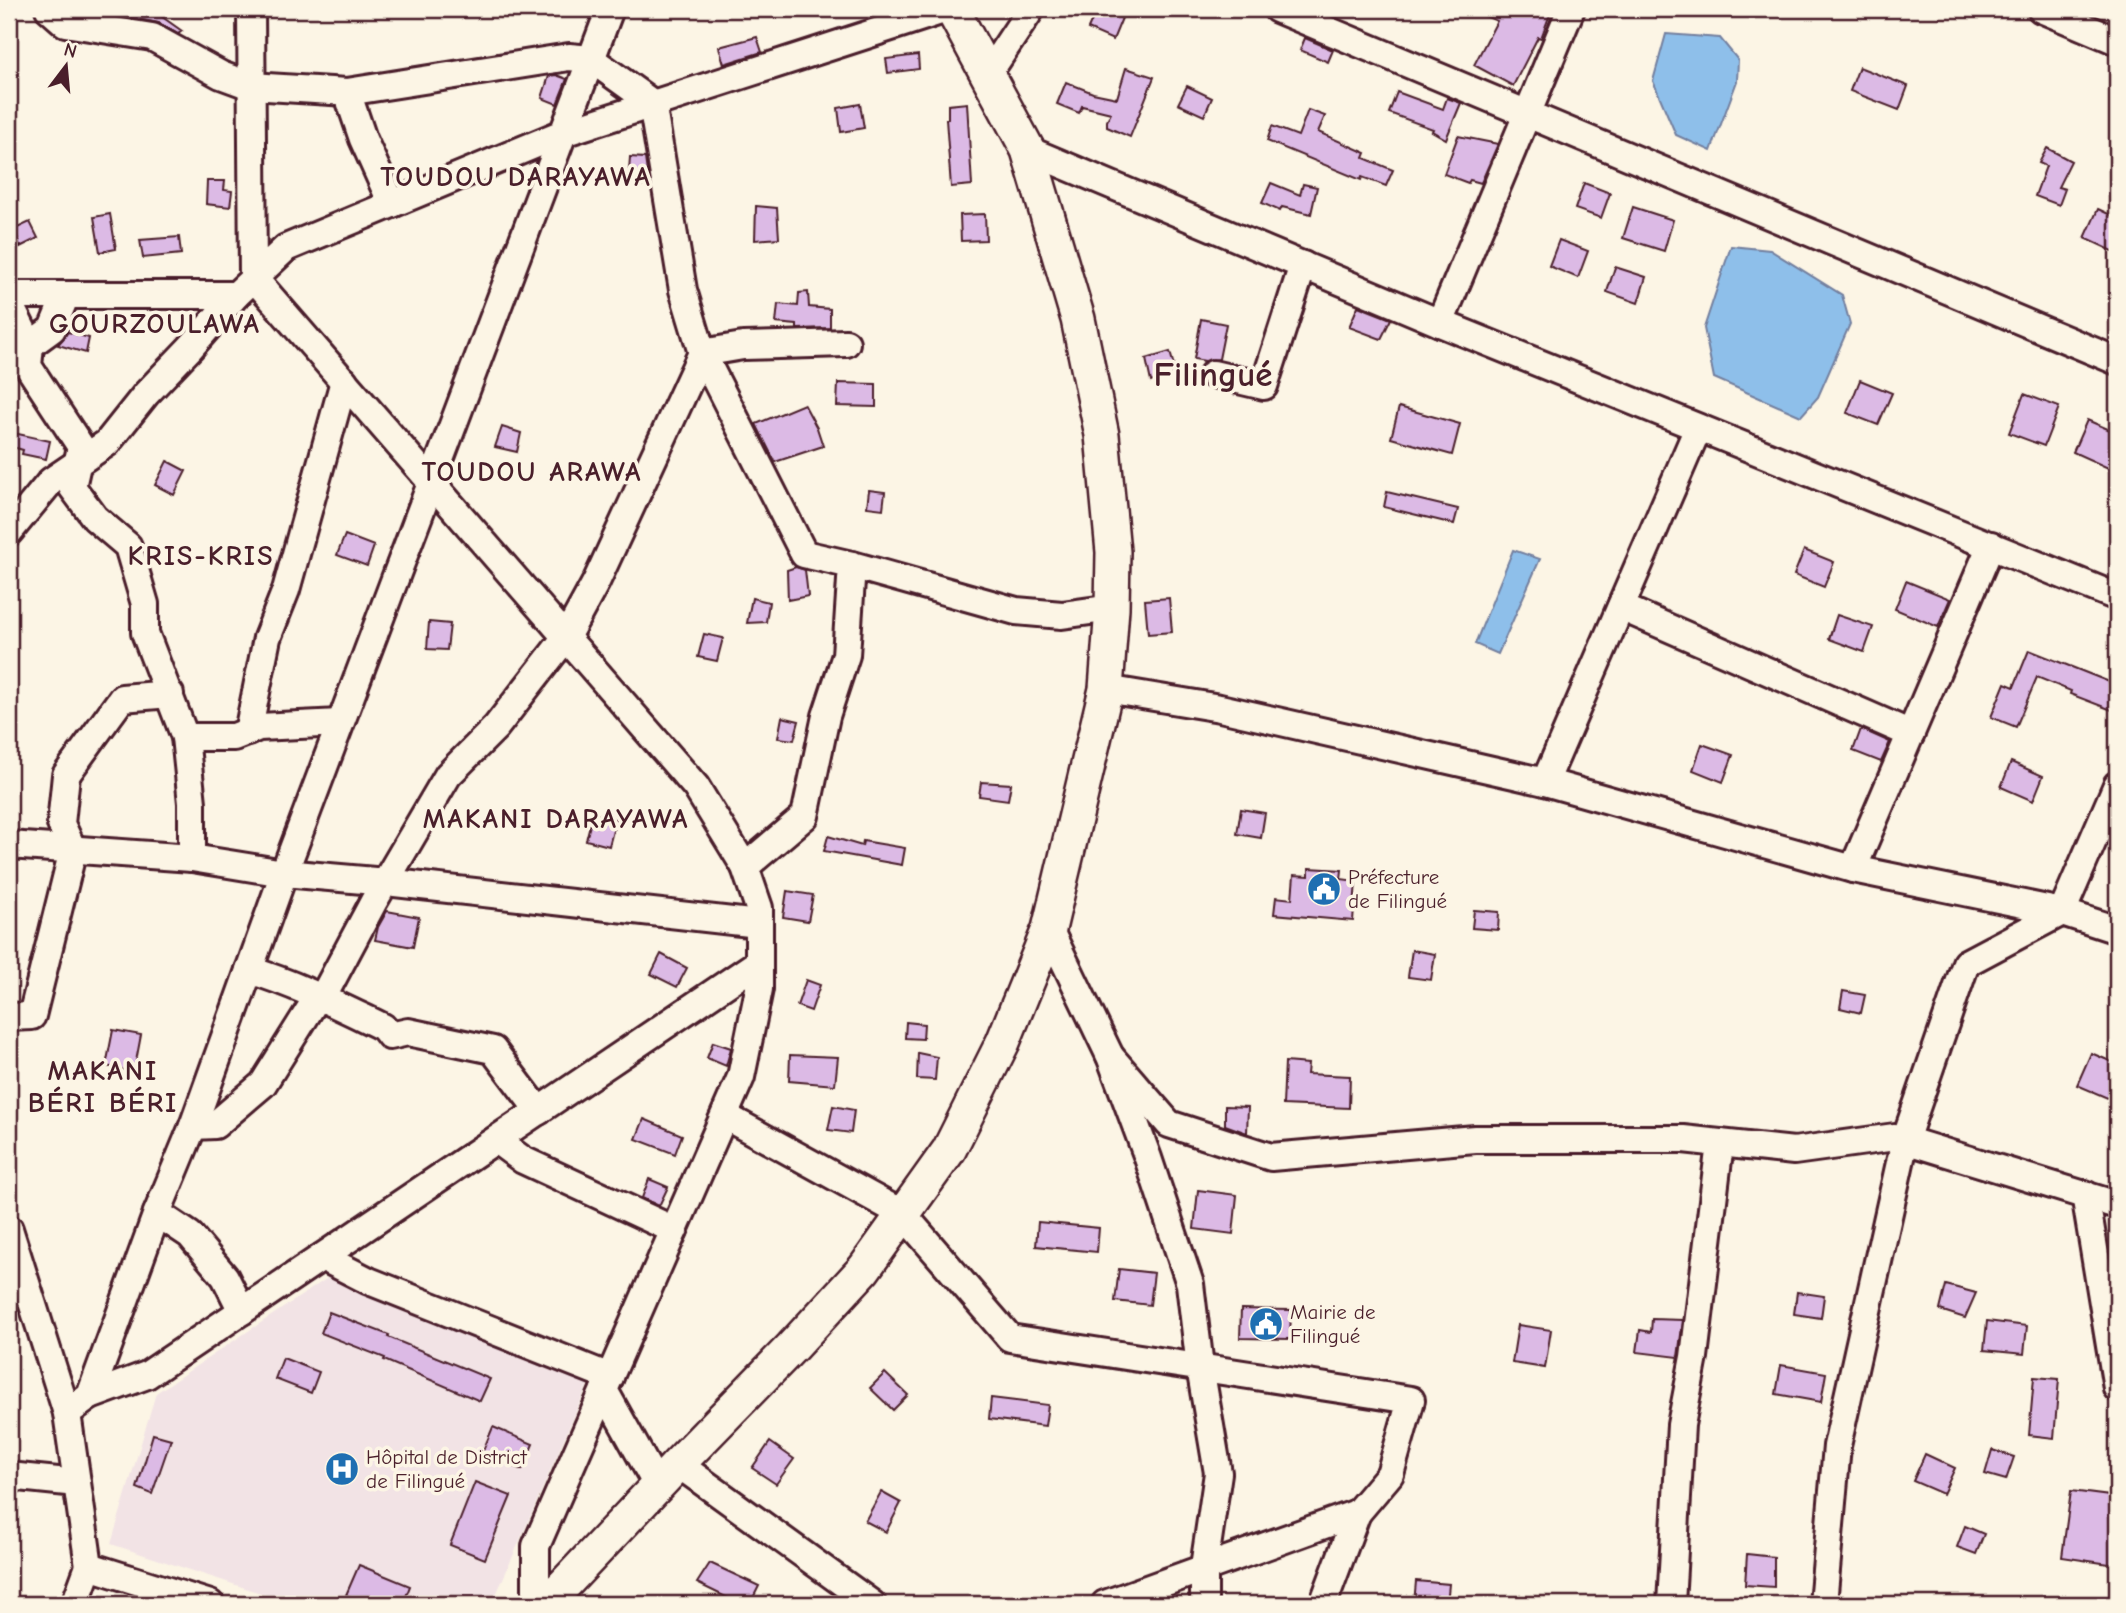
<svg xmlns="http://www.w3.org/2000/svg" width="2126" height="1613" font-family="'Comic Neue',sans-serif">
<rect width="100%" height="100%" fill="#fcf5e5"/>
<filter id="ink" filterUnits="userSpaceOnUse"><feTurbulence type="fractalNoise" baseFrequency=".0143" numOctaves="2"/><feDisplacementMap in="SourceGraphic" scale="14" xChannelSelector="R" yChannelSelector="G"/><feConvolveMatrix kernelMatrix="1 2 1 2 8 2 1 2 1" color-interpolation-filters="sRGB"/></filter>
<g filter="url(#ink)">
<polygon fill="#f2e3e5" points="335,1273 589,1382 492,1604 294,1604 111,1544 156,1393"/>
<g fill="#8ebfea" stroke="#737f9e" stroke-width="2">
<polygon points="1666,34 1720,38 1738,60 1737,81 1711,151 1676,135 1653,81"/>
<polygon points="1731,246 1770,250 1842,295 1850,324 1818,397 1801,416 1714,378 1704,328"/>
<polygon points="1513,550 1540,559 1498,654 1475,644"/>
</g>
<g fill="#dcbae5" stroke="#4a1f2b" stroke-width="2">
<polygon points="114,9 151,9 182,31 178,34 159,23 132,18 113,11"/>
<polygon points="1097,9 1122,18 1113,40 1088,29"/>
<polygon points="1469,9 1552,9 1541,38 1538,37 1513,86 1474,65 1497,21"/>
<polygon points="757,37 762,52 724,64 719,47"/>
<polygon points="1305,38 1333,50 1328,62 1300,50"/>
<polygon points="918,55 919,69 888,73 886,59"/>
<polygon points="1859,67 1908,86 1899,110 1850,91"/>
<polygon points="1126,68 1154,77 1130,137 1107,127 1107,121 1111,113 1082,106 1079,113 1057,104 1066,82 1093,93 1117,98"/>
<polygon points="556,75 567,79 557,104 542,98 549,76"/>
<polygon points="1187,86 1212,98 1204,116 1178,104"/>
<polygon points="1397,92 1443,109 1447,98 1461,103 1446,139 1432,131 1433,129 1389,113"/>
<polygon points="967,103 972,185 951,187 946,119 948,119 948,105"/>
<polygon points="860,104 864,128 841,132 838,108"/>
<polygon points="1308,110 1325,116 1318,132 1366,153 1364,158 1393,170 1386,186 1362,177 1361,180 1267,141 1272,126 1298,136"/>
<polygon points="1458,136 1498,144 1481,183 1470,180 1468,183 1444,174"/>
<polygon points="2047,148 2071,161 2058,187 2065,189 2059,205 2035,196 2046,166 2039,163"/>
<polygon points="630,157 645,158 649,186 628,185"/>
<polygon points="207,181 225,181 224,190 232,191 230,207 206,204"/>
<polygon points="1271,183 1300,195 1303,184 1317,187 1311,214 1282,207 1280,211 1262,203"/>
<polygon points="1584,183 1610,193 1601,218 1575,209"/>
<polygon points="756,206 777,208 779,238 755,240"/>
<polygon points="1633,207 1673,220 1664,251 1623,238"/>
<polygon points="2098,209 2117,218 2117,253 2085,238"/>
<polygon points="110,214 116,249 100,252 94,217"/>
<polygon points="985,214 986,240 961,241 960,215"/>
<polygon points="30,222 38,238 20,247 15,229"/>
<polygon points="179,237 181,254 143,258 140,240"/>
<polygon points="1559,240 1588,251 1578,278 1549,266"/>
<polygon points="1615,267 1646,277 1638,303 1607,292"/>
<polygon points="808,292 809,307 830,309 830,328 797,329 797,325 776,323 778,304 798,306 799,293"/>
<polygon points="1358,306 1391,319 1381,339 1349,327"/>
<polygon points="1201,319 1226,324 1219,359 1205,361 1194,359"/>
<polygon points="68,332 89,338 86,353 58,345"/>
<polygon points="1170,352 1176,373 1151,382 1146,359"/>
<polygon points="1860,380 1892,393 1878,425 1847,413"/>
<polygon points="838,383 876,384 876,407 837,406"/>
<polygon points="2024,394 2059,407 2044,446 2009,433"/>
<polygon points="804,404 817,428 823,446 775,462 756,424"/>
<polygon points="1399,407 1460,424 1452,455 1391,438"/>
<polygon points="2087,420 2117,433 2117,472 2073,452"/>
<polygon points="502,427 521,433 517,452 495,447"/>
<polygon points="9,432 50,441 46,459 22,454 23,450 9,446"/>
<polygon points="167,461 186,471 174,495 155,485"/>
<polygon points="869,490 885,492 883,509 867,507"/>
<polygon points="1387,492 1458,509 1454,524 1384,507"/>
<polygon points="345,535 374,546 367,566 337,555"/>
<polygon points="1804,550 1834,562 1824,587 1794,575"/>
<polygon points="796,567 805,570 808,596 788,600 787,570"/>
<polygon points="1906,581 1950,599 1938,627 1895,609"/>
<polygon points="752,598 769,602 766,622 747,623"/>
<polygon points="1169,598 1172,632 1148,634 1145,600"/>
<polygon points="1837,615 1873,627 1864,652 1829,639"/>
<polygon points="429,622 450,624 447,650 427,649"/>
<polygon points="704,634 723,638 717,661 698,657"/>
<polygon points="2029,650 2117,685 2117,712 2070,694 2071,691 2037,677 2016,727 1991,717 2005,683 2014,687"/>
<polygon points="782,717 799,721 794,740 778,738"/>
<polygon points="1861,729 1890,742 1881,762 1853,751"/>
<polygon points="1702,744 1733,755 1723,782 1693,770"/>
<polygon points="2011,762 2043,776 2033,801 2001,787"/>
<polygon points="981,782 1011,784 1008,800 979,796"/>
<polygon points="1241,809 1265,813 1261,838 1237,834"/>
<polygon points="593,813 616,819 609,846 586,840"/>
<polygon points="828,836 862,846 863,841 905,848 902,865 824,851"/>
<polygon points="1309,868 1342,870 1341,879 1356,881 1353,921 1274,914 1276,897 1292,899 1294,875 1309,876"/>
<polygon points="787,891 813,895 808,921 783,917"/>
<polygon points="1474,910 1499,912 1498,930 1472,928"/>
<polygon points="387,911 419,917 413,947 375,940 378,927"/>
<polygon points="1412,950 1435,954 1431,980 1408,977"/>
<polygon points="661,954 687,968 677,987 651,974"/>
<polygon points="806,980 820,985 811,1011 797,1006"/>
<polygon points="1843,991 1865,995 1861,1013 1840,1008"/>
<polygon points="906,1022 924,1024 923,1039 905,1038"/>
<polygon points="113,1030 141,1035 134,1072 106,1066"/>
<polygon points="713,1042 731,1048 726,1066 707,1058"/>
<polygon points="918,1053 937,1057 935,1080 917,1079"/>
<polygon points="2091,1053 2117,1064 2117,1102 2077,1085"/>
<polygon points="790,1055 838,1057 835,1085 789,1081"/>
<polygon points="1285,1062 1308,1064 1307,1074 1350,1076 1349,1108 1283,1105"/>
<polygon points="833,1106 854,1110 851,1133 828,1130"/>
<polygon points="1225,1106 1248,1107 1247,1133 1225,1125"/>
<polygon points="644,1119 682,1135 675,1154 636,1139"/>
<polygon points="649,1179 668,1187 659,1206 642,1198"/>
<polygon points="1198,1190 1237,1195 1233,1234 1194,1229"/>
<polygon points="1038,1222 1099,1228 1097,1252 1036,1246"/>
<polygon points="1119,1269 1154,1273 1150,1305 1115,1301"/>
<polygon points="1946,1285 1976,1293 1965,1318 1940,1310"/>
<polygon points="1797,1292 1824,1296 1821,1318 1794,1314"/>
<polygon points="1241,1309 1291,1310 1290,1339 1240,1338"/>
<polygon points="329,1312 389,1335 388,1337 490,1379 480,1401 384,1360 385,1358 321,1333"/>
<polygon points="1652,1319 1683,1320 1678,1357 1637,1352 1640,1330 1651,1332"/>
<polygon points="1987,1321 2027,1326 2024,1354 1984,1350"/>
<polygon points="1518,1325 1551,1330 1545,1368 1512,1363"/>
<polygon points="283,1358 319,1372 311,1393 275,1379"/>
<polygon points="1781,1365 1826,1373 1821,1402 1776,1394"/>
<polygon points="885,1373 908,1395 893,1410 870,1388"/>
<polygon points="2034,1377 2059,1379 2054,1438 2029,1435"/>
<polygon points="991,1398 1048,1405 1045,1426 989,1419"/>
<polygon points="493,1427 533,1444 522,1470 482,1453"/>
<polygon points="153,1434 171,1439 152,1494 137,1488"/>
<polygon points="770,1442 794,1459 776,1484 752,1468"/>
<polygon points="1992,1450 2014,1457 2006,1480 1985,1474"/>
<polygon points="1925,1454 1955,1468 1943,1494 1913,1481"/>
<polygon points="475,1482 511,1496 485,1559 450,1545"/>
<polygon points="2071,1491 2117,1497 2116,1565 2062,1557"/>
<polygon points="881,1492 901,1503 886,1532 865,1521"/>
<polygon points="1965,1526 1984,1534 1976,1554 1957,1547"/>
<polygon points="1747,1554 1774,1557 1774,1587 1745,1585"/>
<polygon points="710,1563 759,1586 750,1604 740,1604 697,1583"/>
<polygon points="359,1565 410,1586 403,1604 370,1604 346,1595"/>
<polygon points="1416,1581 1449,1584 1447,1604 1414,1604"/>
</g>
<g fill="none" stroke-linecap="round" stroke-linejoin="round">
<g stroke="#4a1f2b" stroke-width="32">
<g id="minor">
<polyline points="49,9 65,23 152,37 221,75 251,86 347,92 569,57 591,59 652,103 683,290 702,353 804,554 852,565 846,655 826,716 805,816 745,867"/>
<polyline points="251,9 253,277 696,787 745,867 759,908 759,989 741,1077 604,1390 658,1487"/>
<polyline points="1277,9 2117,361"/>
<polyline points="2041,9 2117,41"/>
<polyline points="988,74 1031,9"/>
<polyline points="347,92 363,139 392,204"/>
<polyline points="1028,150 1440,323 2117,597"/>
<polyline points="9,295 236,295 286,248 563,133 947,9"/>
<polyline points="9,303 30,345 28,366 81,447 72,487 95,518 128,546 145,604 145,633 185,737 192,803 192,858"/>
<polyline points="1440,323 1571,9"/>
<polyline points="30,345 52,329 66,295"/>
<polyline points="1213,374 1264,386 1303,265"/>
<polyline points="9,532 51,481 107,443 146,394 190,348 236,295"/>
<polyline points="852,565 1016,611 1062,615 1112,608"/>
<polyline points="1621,607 1911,734"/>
<polyline points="1106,689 1220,708 1545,782 1853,869 2062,912 2117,930"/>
<polyline points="248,732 267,638 286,590 344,381"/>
<polyline points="185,737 234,737 259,727 340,723"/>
<polyline points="1545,782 1698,428"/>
<polyline points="9,845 192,858 284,873 386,882 759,924"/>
<polyline points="1853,869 1991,545"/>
<polyline points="1049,929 1110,1056 1148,1158 1190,1284 1200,1367 1218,1473 1204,1567 1204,1604"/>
<path d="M 249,970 C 296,984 339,1006 383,1027 L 390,1036 L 408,1032 L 493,1050 L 539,1111"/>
<polyline points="9,1017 32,1016 73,850 61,824 66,775 122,698 170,694"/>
<polyline points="1110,1056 1169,1124 1271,1157 1475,1139 1683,1139 1794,1151 1895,1137 2117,1205"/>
<polyline points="725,1116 903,1214 1010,1338 1411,1400 1390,1474 1357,1513 1105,1604"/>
<polyline points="193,1126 215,1125 263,1084 315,1001 325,993 374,901 448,775 496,727 566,637 596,582 702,353 743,346 846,343"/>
<polyline points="496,1140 523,1160 674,1230"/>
<polyline points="2085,1194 2117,1388"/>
<polyline points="157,1213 190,1235 225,1277 242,1311"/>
<polyline points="9,1229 67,1413 89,1566 210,1604"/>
<polyline points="322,1257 369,1281 610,1377"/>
<polyline points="90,1396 147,1375 759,962"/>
<polyline points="67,1413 90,1396 157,1213 193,1126 284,873 610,9"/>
<polyline points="678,1464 872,1604"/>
<polyline points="9,1476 77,1483"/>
<polyline points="75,1604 89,1566"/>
<polyline points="536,1604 536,1546 604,1390"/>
<polyline points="1323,1604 1357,1513"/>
<polyline points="1671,1604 1681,1425 1694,1357 1720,1143"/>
<polyline points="1823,1604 1837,1446 1905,1140 1966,963 2062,912 2117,785"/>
</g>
</g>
<g stroke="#4a1f2b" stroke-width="38">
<polyline id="major" points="546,1604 678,1464 792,1347 864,1269 949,1150 1003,1042 1049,929 1106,689 1112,608 1113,552 1102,435 1078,319 1028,150 952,9"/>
</g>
<use href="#minor" stroke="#fcf5e5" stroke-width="26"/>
<use href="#major" stroke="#fcf5e5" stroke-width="33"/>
</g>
</g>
<defs>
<g id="civic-disc" transform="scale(1.75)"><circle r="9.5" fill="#1f6fb2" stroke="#fcf5e5"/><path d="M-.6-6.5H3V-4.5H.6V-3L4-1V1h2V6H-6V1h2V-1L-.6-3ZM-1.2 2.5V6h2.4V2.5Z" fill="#fff"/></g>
<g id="hospital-disc" transform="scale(1.75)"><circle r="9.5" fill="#1f6fb2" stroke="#fcf5e5"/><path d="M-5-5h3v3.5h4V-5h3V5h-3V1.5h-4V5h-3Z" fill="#fff"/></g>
</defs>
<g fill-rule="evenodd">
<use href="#civic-disc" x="1324" y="889"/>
<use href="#civic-disc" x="1266" y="1324"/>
<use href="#hospital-disc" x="342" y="1469"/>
</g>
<g text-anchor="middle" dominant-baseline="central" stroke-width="7" stroke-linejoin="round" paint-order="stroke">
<g font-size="21" fill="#4a1f2b" stroke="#fcf5e5" text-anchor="start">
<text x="1348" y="877">Préfecture<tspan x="1348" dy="24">de Filingué</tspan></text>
<text x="1290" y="1312">Mairie de<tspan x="1290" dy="24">Filingué</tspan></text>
<text x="366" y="1457">Hôpital de District<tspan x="366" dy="24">de Filingué</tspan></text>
</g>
<g font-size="28" font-weight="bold" letter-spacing="2" fill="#4a1f2b" stroke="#fcf5e5">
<text x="516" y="177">TOUDOU DARAYAWA</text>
<text x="155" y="324">GOURZOULAWA</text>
<text x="532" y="472">TOUDOU ARAWA</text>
<text x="201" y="556">KRIS-KRIS</text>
<text x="556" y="819">MAKANI DARAYAWA</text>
<text x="103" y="1071">MAKANI<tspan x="103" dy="32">BÉRI BÉRI</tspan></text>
</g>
<g font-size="35" font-weight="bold" fill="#4a1f2b" stroke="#fcf5e5">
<text x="1213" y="374">Filingué</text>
</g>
</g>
<rect width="2126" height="1613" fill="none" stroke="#fcf5e5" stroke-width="35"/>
<rect x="18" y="18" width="2091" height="1578" fill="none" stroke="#4a1f2b" stroke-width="2.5" filter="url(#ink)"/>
<g transform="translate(66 66) rotate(16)" stroke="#fcf5e5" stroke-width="5" paint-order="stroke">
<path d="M0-5L12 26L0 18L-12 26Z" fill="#4a1f2b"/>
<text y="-10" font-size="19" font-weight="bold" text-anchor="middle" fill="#4a1f2b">N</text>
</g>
</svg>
